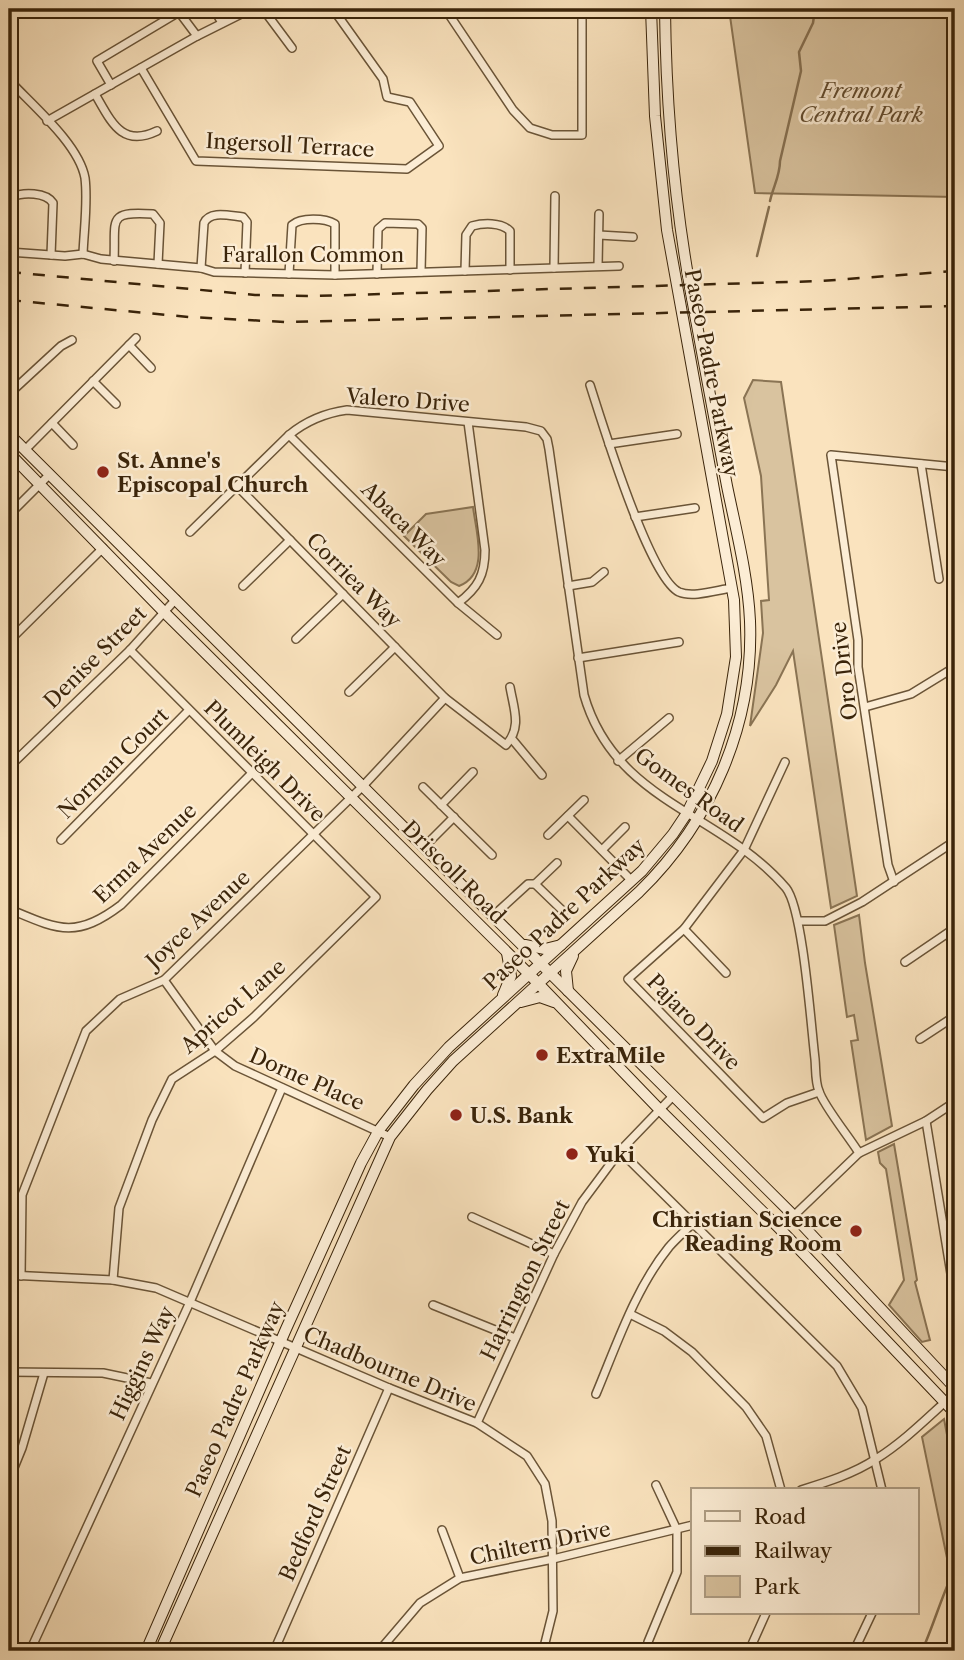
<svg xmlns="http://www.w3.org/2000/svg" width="964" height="1660" font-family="'Libre Caslon Text',serif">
<rect width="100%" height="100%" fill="#fae3be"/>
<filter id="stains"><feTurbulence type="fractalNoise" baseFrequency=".00286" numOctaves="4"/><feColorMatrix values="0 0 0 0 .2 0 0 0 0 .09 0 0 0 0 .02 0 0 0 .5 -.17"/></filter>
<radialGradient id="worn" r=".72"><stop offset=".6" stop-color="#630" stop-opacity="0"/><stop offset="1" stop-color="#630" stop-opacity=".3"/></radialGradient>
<g fill="#d9c39f" stroke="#8a7454" stroke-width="2">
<polygon points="729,9 955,9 955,197 755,193"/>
<polygon points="753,380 781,382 857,896 831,908 793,651 776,685 750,726 763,633 761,601 769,600 761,476 744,398"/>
<path d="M 473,507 C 476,532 490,574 459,586 L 451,582 L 404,536 L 426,514 Z"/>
<polygon points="859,915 865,963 892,1126 866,1140 851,1041 858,1040 854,1015 847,1017 834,925"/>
<polygon points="894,1144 917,1280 915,1282 930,1340 922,1342 889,1305 904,1280 886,1169 880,1163 878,1152"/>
<polygon points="944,1419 955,1477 955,1544 947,1558 922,1437"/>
</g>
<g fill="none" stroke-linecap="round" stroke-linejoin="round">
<g stroke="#867051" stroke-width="2.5">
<path d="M 770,201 C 773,187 780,176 780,161 L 801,71 L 799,52 L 813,23 L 815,9"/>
<polyline points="757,256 769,207"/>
<path d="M 922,1651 C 934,1624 942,1595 955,1568"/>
</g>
<g stroke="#6a5437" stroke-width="10">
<g id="street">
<polyline points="214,9 222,23"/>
<polyline points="263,9 292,48"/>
<polyline points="456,9 448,13 513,110 530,128 552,135 582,135 582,14 585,9"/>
<polyline points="141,68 196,161 407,169 439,146 410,102 387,97 383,79 333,9"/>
<path d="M 9,80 C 32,105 79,144 85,178 C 88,202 84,229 83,254"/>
<polyline points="111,85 97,61 179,12 197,36"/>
<path d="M 95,94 C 111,121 121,148 157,131"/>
<polyline points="47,121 197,36 251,9"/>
<path d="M 9,221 L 12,197 C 23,192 46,192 53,203 L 51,255"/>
<polyline points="599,235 633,237"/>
<polyline points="9,252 65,256 83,254 101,259 201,268 214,272 335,275 619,266"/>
<path d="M 114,261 C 116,219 106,211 153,214 L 160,223 L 158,264"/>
<polyline points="598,266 599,214"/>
<path d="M 201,268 L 204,223 C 210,210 230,216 243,217 L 247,222 L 245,273"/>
<polyline points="554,268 555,196"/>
<path d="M 465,271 L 466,235 L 472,226 C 483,223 501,222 510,231 L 510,270"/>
<path d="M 289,274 L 292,225 C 301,217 325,218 335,224 L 335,275"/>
<polyline points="377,274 378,229 385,223 418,224 422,228 421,272"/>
<polyline points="129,345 151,368"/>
<polyline points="93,381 116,404"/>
<path d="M 590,385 C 602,422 649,578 679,592 C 693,598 717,590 732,588"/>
<polyline points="9,394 61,346 72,340"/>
<polyline points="52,423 73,445"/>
<polyline points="289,435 458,603 497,635"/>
<polyline points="609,444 677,434"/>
<polyline points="25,450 136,338"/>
<polyline points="921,464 939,579"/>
<path d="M 237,486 L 445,698 L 506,745 C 522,727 514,710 510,687"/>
<polyline points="9,515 50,474"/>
<polyline points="635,517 695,508"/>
<path d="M 190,532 L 289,435 C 306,421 325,413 347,410 L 526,427 L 541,431 L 547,439 L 549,449 L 584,695 C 615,803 721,812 786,888 C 803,909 811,1026 815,1059 C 816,1069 815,1082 819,1091 C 823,1105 850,1138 859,1153"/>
<polyline points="243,586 290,540"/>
<polyline points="568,586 592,582 604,572"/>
<path d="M 458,603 C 478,588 485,575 485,550 L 468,422"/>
<polyline points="296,639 343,594"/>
<polyline points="9,641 103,548"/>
<polyline points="578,658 679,642"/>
<polyline points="349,692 395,647"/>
<polyline points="865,707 911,694 955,667"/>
<polyline points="512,739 542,775"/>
<polyline points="951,757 955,754"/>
<polyline points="618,761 669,718"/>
<polyline points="785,762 744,850 684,929 628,979 763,1118 787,1103 819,1092"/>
<polyline points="9,767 130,650 176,599"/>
<polyline points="423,787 492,855"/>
<polyline points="441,805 473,772"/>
<polyline points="568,816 632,881"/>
<polyline points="548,835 584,800"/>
<polyline points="61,840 189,710"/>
<polyline points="424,847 454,817"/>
<polyline points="602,850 625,827"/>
<polyline points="894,882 888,865 858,667 858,640 831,455 955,467"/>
<polyline points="535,884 564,912"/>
<path d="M 9,909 C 57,929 75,940 121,905 L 252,773"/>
<polyline points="494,915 528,884 535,884 557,863"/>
<polyline points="799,921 825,921 862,902 955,841"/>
<polyline points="684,929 726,973"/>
<polyline points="905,962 955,928"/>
<polyline points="164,980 215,1051 235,1066 390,1137"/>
<polyline points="920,1039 955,1016"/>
<polyline points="926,1121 954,1292"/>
<polyline points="620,1151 837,1366 862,1408 882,1490"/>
<polyline points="472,1217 554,1254"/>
<polyline points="780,1229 859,1153 926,1121 955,1102"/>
<polyline points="9,1275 113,1280 156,1288 389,1388 477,1423 527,1456 545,1484 552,1521 553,1611 543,1651"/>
<polyline points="21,1276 22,1195 86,1031 120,999 164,980 363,786 445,698"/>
<polyline points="113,1280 119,1208 152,1120 172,1079 215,1051 254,1017 376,897 130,650"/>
<polyline points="433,1305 515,1338"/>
<polyline points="630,1314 664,1331 692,1352 746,1407 766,1436 781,1490"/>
<polyline points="9,1372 103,1373 151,1383"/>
<path d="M 596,1394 C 617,1344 635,1289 669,1247 C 676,1239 685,1231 692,1224"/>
<polyline points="477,1423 554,1254 582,1202 620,1151 673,1096"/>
<polyline points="9,1480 22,1448 44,1373"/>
<path d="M 801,1490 C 827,1482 853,1474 876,1459 C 905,1441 929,1416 955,1393"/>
<polyline points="442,1530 460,1578"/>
<polyline points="648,1642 677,1572 677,1530 656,1485"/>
<polyline points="30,1651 190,1302 282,1088"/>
<polyline points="274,1651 389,1388"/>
<polyline points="379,1651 420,1603 460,1578 553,1559 693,1525"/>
<polyline points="749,1651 766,1613"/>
<polyline points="854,1651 872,1613"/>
</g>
</g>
<g stroke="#3a240a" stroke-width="12">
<g id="secondary">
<polyline points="9,434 794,1216 955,1388"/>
<polyline points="9,453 164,612 529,974 659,1109 780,1229 955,1413"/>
<polyline points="525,945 545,949 561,945"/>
<polyline points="568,991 566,971 573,956"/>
<polyline points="503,995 511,976 507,953"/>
<polyline points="521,1002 540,997 554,1002"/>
<polyline points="146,1651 286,1329 361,1163 379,1130 414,1085 449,1047 642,871 673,834 687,813 712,761 727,714 736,657 734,600 667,230 655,116 651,9"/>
<path d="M 160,1651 L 390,1137 L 427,1090 L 453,1061 L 639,892 C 712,821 754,723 750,621 C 748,576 736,530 727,486 C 715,421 703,357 691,293 C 674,199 666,104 665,9"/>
</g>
</g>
<use href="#street" stroke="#fcedd5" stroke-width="7"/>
<use href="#secondary" stroke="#fcedd5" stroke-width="10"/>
<g stroke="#3a240a" stroke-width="2.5" stroke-dasharray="12 12" stroke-linecap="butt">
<polyline points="9,272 255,295 315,296 821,281 955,271"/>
<polyline points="9,300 189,317 286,322 955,306"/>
</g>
</g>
<g fill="#8f2418" stroke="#fcedd5" stroke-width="2.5">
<circle cx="103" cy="472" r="7"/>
<circle cx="542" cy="1055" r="7"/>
<circle cx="456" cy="1115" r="7"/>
<circle cx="572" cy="1154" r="7"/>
<circle cx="856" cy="1231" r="7"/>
</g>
<g text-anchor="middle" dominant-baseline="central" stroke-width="5" stroke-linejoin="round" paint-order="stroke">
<g font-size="21" font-style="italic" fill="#624c2f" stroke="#fcedd5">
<text x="861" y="90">Fremont<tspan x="861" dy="24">Central Park</tspan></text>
</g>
<g font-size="21" fill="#3a240a" stroke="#fcedd5">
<text transform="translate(290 145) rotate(3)">Ingersoll Terrace</text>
<text x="313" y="254">Farallon Common</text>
<text transform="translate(712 373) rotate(79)">Paseo Padre Parkway</text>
<text transform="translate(408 400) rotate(4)">Valero Drive</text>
<text transform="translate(404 524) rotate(45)">Abaca Way</text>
<text transform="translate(354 580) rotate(45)">Corriea Way</text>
<text transform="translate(95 657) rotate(-45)">Denise Street</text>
<text transform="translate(844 671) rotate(-97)">Oro Drive</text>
<text transform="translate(265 761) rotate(45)">Plumleigh Drive</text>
<text transform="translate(113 763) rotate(-45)">Norman Court</text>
<text transform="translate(689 790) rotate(36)">Gomes Road</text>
<text transform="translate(145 853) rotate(-44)">Erma Avenue</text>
<text transform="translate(454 872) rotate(45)">Driscoll Road</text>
<text transform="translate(564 914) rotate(-43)">Paseo Padre Parkway</text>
<text transform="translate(198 919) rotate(-43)">Joyce Avenue</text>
<text transform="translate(233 1006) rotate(-41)">Apricot Lane</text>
<text transform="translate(694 1022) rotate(46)">Pajaro Drive</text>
<text transform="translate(307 1079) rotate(24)">Dorne Place</text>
<text transform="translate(525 1280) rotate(-64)">Harrington Street</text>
<text transform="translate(142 1363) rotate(-65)">Higgins Way</text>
<text transform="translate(390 1369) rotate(23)">Chadbourne Drive</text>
<text transform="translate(235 1399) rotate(-66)">Paseo Padre Parkway</text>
<text transform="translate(315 1513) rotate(-66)">Bedford Street</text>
<text transform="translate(540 1543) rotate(-12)">Chiltern Drive</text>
</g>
<g font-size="21" font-weight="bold" fill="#3a240a" stroke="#fcedd5" text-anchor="start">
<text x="117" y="460">St. Anne's<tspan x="117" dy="24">Episcopal Church</tspan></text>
<text x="556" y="1055">ExtraMile</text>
<text x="470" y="1115">U.S. Bank</text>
<text x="586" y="1154">Yuki</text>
<text x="842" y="1219" text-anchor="end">Christian Science<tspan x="842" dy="24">Reading Room</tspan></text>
</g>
</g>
<rect width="964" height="1660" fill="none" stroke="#fae3be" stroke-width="35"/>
<rect x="10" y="10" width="943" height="1639" fill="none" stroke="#3a240a" stroke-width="3.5"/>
<rect x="18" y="18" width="929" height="1625" fill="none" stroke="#3a240a" stroke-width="2"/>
<rect x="691" y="1488" width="228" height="126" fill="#fcedd5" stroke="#ae9d84" stroke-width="2"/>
<rect x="705" y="1511" width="35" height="10" fill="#fcedd5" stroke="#ae9d84" stroke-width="2"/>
<text x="754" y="1524" font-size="21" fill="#3a240a">Road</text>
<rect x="705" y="1546" width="35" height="10" fill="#3a240a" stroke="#ae9d84" stroke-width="2"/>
<text x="754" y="1558" font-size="21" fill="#3a240a">Railway</text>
<rect x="705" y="1576" width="35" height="21" fill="#d9c39f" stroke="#ae9d84" stroke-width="2"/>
<text x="754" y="1594" font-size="21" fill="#3a240a">Park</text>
<rect width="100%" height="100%" filter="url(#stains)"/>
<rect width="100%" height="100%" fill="url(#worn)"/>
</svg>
